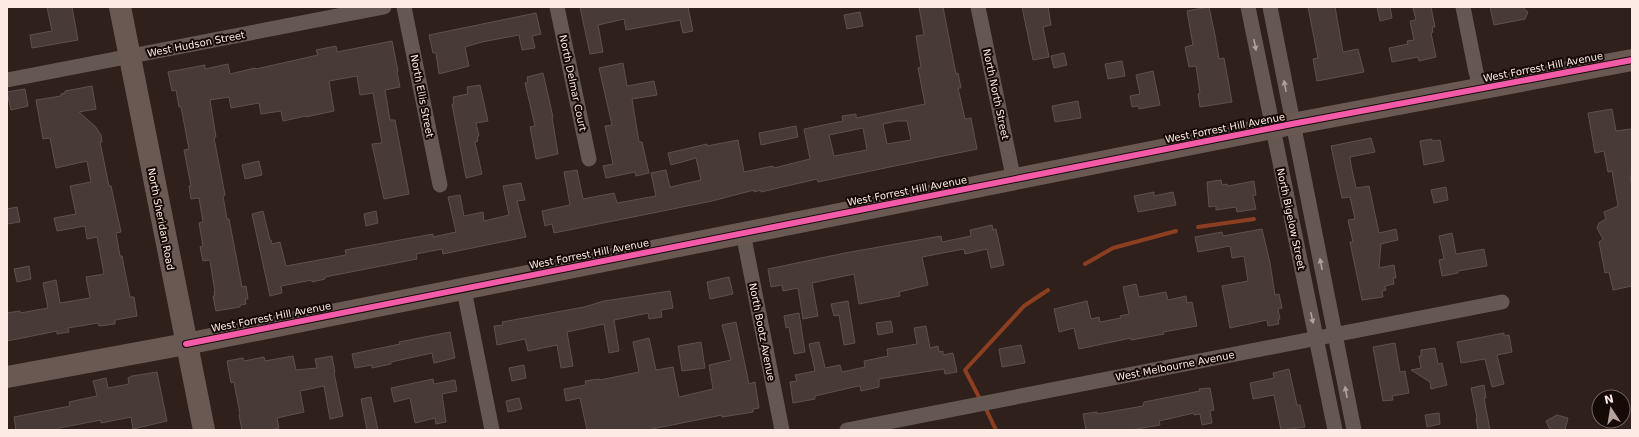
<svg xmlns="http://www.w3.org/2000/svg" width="1639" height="437" font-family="'DejaVu Sans',sans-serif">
<rect width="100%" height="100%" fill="#2f201b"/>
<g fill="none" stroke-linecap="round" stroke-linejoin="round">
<g stroke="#8c3e21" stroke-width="4">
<polyline points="1198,227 1254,219"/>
<polyline points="1085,264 1113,248 1176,231"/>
<polyline points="981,401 965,370 1024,306 1048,290"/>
<polyline points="985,407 996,430"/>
</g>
</g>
<g fill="#483b37" stroke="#5e514c" fill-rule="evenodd">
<polygon points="47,7 72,7 78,40 32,48 30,35 52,31"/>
<polygon points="580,7 688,7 693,31 683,33 680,20 626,30 624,19 598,25 603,52 590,54"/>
<path d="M 919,7 L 943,7 L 956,74 L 958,73 L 961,88 L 958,88 L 965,119 L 971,118 L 977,149 L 827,180 L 818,182 L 817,179 L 761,192 L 761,190 L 754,192 L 754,190 L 712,201 L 554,233 L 552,224 L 545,226 L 542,211 L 570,205 L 564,172 L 577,170 L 583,199 L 614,193 L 617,203 L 656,196 L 651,173 L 666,170 L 670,187 L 701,180 L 696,158 L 671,165 L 668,153 L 707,144 L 707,146 L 738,140 L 744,172 L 773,166 L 774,168 L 810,159 L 804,129 L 843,121 L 842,116 L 856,114 L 856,118 L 925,104 L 918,68 L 921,67 L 916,36 L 924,35 ZM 897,121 L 907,121 L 911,140 L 887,144 L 883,124 ZM 863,128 L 867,150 L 834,156 L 829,135 Z"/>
<polygon points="1022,7 1048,7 1051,25 1043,27 1049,57 1033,60"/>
<polygon points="1208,7 1209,7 1215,35 1219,59 1224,58 1232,102 1200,107 1198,94 1200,93 1196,66 1189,67 1185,47 1193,45 1187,11"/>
<polygon points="1308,7 1335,7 1343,52 1358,49 1364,72 1317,81 1313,59 1318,58"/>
<polygon points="1377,7 1390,7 1392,18 1380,21"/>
<polygon points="1420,7 1431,7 1435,27 1432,27 1433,32 1431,33 1436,57 1419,61 1418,57 1392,62 1389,48 1408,44 1407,41 1414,40 1410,21 1416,20 1413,8"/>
<polygon points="1490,7 1522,7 1528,12 1525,19 1494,25"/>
<polygon points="860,12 863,26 847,29 844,15"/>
<polygon points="536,13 541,34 532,36 535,48 522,50 519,35 482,42 465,47 469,66 439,74 436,53 433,53 429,35"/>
<polygon points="392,41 398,71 397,72 400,87 385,90 390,120 395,120 409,194 384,199 372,144 382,143 373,93 360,95 357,76 329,81 334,111 306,117 306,116 283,121 281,111 261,114 259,103 231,108 229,97 210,100 216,137 214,138 225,195 223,196 227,219 229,219 242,287 246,286 248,299 245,299 246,304 240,305 240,307 216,311 213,296 215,296 214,292 215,292 210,261 209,260 203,261 200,247 203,246 199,223 203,222 199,198 191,199 189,186 191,186 184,150 189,149 181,107 179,107 176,90 172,91 168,72 205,65 205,69 228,64 230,74 255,68 256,69 318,55 316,50 336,46 337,52"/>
<polygon points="1064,53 1067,65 1054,68 1051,56"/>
<polygon points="1122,61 1125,76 1108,79 1105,64"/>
<polygon points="623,63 627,86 654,81 657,95 632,99 639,142 642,142 649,173 636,176 635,172 606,178 603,166 613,164 605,126 612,125 599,68"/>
<polygon points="1153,71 1160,105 1139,109 1138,106 1132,107 1130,96 1140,94 1136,75"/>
<polygon points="543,73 553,117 552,117 558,154 536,159 530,127 535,126 525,83 528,82 527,77"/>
<polygon points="480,85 488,121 476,123 479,136 477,137 478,141 475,142 482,174 466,178 452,104 454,104 453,97 468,94 467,87"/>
<polygon points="92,86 96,109 79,112 95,126 101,135 102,142 100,142 109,186 111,186 121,232 116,233 120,256 122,256 130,297 134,297 137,316 115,320 115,324 99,326 98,323 68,328 69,332 57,334 57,331 7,341 7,313 20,311 20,313 48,308 43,283 56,280 60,303 90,298 86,277 104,274 97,237 87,239 85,226 57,231 54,218 76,214 70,186 91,182 87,161 56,168 50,138 43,139 36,100 61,96 61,94 65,93 65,91"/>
<polygon points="25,89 28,106 11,110 7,92"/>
<polygon points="1078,101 1081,118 1055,122 1052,106"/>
<polygon points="1612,109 1616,131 1630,129 1632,130 1632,175 1630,176 1632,188 1632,286 1613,290 1609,272 1605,273 1599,242 1603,239 1597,228 1599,223 1606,219 1604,212 1618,206 1612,171 1608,172 1604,151 1595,153 1588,113"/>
<polygon points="796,126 798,137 761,145 759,133"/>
<polygon points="1371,138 1375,152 1350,157 1351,165 1356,188 1369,186 1379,233 1396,229 1398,240 1381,244 1379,268 1394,265 1396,278 1393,278 1394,284 1385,286 1386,290 1382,291 1383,297 1362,300 1350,242 1353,242 1348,220 1355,219 1350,197 1342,198 1331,146"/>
<polygon points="1432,139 1432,141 1440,140 1444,161 1424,165 1420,141"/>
<polygon points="259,161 262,175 245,179 242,165"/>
<polygon points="1221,180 1222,185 1227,184 1228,186 1254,181 1256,195 1253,196 1256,209 1237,212 1236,207 1216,210 1216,206 1209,207 1207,182"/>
<polygon points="521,183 525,200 517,201 526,237 443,254 442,249 416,254 417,259 325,277 325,279 312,282 312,280 281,286 282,293 270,296 252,214 263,211 270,240 271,240 272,244 280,242 286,266 346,255 345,250 433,234 433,237 456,232 448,197 460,195 464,216 483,212 484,221 509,215 503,186"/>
<polygon points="1446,187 1448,200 1434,203 1431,190"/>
<polygon points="1154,192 1154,196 1173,192 1176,205 1138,212 1134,196"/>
<polygon points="17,207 20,222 7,224 7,209"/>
<polygon points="376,211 378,223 366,226 364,214"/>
<polygon points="992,225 993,230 996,229 1004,265 991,268 987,249 965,254 964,249 922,257 928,285 899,292 900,296 859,304 854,274 821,281 812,283 818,316 803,319 798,288 783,291 782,285 771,287 768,269 845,253 941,236 942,242 971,236 970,230"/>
<polygon points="1262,229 1270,263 1275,295 1279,294 1282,308 1278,309 1280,319 1278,319 1279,324 1268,326 1267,320 1230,328 1222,286 1248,281 1244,256 1232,258 1230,246 1198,252 1195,237 1222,232 1223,236"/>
<polygon points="1452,233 1456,254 1484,249 1487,266 1458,271 1458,273 1442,276 1439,260 1444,259 1439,236"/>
<polygon points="29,266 31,279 17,282 14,269"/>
<polygon points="729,277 733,294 710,299 707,282"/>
<polygon points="1136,284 1139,297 1166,292 1168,300 1186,296 1187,303 1192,302 1197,326 1163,332 1164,334 1131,340 1131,338 1079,349 1074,328 1059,332 1054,309 1087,301 1091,319 1099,317 1100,322 1121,318 1120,316 1129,314 1123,287"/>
<polygon points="670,291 673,308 661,310 662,317 649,319 648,313 614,320 619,351 609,353 604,324 567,332 573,366 561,368 557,345 528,351 525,339 497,345 494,326 503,325 502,322 584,307 604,301"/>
<polygon points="848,301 855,343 844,345 839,315 834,316 831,304"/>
<polygon points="799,313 805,352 794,354 789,327 786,328 784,316"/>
<polygon points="891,321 893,332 878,335 876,323"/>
<polygon points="736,322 749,384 755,382 759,408 753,409 753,412 722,417 722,415 647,430 587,430 580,398 566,401 564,389 586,385 585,381 599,379 600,380 639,372 633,342 649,338 656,370 673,367 679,397 713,389 709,365 731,360 722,325"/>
<polygon points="926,326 930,348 938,346 939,352 943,351 943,355 953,353 957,372 945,374 944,369 879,379 879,387 861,391 860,386 858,386 815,396 815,399 793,403 790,382 797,381 795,375 815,371 809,344 819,342 825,368 840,365 842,372 865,367 864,361 888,356 887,349 917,344 914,328"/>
<polygon points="450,332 455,358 434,363 432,353 391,362 391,364 372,368 372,365 355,368 352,354 400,344 399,342"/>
<polygon points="1504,333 1504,336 1509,335 1512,352 1497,355 1504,384 1492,387 1485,359 1461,363 1457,342"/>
<polygon points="701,342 705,368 682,371 678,346"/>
<polygon points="1395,343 1400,372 1405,371 1409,393 1392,396 1393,400 1383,401 1373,347"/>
<polygon points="1021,345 1025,363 1002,367 999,349"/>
<polygon points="1435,348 1438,364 1442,363 1447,385 1431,389 1430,382 1411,370 1421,368 1419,356 1421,356 1421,350"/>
<polygon points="293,356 296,370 317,368 315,359 332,356 335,372 334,373 343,416 330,419 324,386 300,391 304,412 277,418 279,428 270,430 242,430 239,415 240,414 234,382 231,383 227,361 243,358 244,361 264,357 265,361"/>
<polygon points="524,365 526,378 512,381 509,368"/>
<polygon points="1289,369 1297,405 1300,405 1305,427 1281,430 1274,395 1253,399 1250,383 1274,378 1273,373"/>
<polygon points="157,372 167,421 133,429 131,417 101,423 101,420 59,428 59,430 16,430 14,417 70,406 69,402 97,396 93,381 106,378 108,388 129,384 128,378 132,376"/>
<polygon points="433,379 434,384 455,380 457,391 442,394 446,422 436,424 435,418 415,423 410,398 394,402 391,388"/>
<polygon points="1484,385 1486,398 1484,398 1490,430 1478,430 1476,419 1477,418 1471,388"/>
<polygon points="1210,388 1214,410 1210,411 1212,423 1202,425 1200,414 1194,415 1194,413 1159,421 1160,425 1131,430 1086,430 1083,414 1097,412 1097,414 1143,406 1144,402 1200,391 1199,389"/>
<polygon points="371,397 378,430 367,430 361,399"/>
<polygon points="519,398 522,409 508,412 506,401"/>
<polygon points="1438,413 1439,413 1440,424 1427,427 1425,415"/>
<polygon points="1557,415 1568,418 1565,430 1550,430 1546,421"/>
</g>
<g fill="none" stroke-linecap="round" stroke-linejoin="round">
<g stroke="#655752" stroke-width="15">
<polyline points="404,7 440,185"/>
<polyline points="557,7 589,159"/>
<polyline points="978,7 1014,181"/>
<polyline points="1248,7 1335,430"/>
<polyline points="1270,7 1354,430"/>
<polyline points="1463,7 1476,72 1481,89"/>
<polyline points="7,80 384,7"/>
<polyline points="743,233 782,430"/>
<polyline points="464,290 492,430"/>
<polyline points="847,430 1502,302"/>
</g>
<g stroke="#6a5953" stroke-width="22">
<polyline points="120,7 204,430"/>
<polyline points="7,377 186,344 1292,124 1632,60"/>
</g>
<g stroke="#160a07" stroke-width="8">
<polyline id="cycleway" points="186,344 1292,124 1632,60"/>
</g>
<use href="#cycleway" stroke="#f35aa7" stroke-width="6"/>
</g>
<defs><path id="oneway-solid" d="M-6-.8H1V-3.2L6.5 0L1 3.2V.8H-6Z"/></defs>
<g fill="#b1a09b">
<use href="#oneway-solid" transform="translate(1255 45) rotate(79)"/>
<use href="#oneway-solid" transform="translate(1285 86) rotate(-101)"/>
<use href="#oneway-solid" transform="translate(1321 264) rotate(-101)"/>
<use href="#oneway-solid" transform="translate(1312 318) rotate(78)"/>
<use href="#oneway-solid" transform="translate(1346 392) rotate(-101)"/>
</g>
<g text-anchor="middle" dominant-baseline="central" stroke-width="4" stroke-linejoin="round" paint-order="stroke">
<g font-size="10" fill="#fdeae4" stroke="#160a07">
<text transform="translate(196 44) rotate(-11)">West Hudson Street</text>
<text transform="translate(1543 67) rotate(-11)">West Forrest Hill Avenue</text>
<text transform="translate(573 83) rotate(78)">North Delmar Court</text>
<text transform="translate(996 94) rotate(78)">North North Street</text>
<text transform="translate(422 96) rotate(79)">North Ellis Street</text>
<text transform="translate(1225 128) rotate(-11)">West Forrest Hill Avenue</text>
<text transform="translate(907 191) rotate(-11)">West Forrest Hill Avenue</text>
<text transform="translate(161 219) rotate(79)">North Sheridan Road</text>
<text transform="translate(1291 219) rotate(78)">North Bigelow Street</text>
<text transform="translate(589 254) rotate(-11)">West Forrest Hill Avenue</text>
<text transform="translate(271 317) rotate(-11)">West Forrest Hill Avenue</text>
<text transform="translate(762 332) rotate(79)">North Bootz Avenue</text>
<text transform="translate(1175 366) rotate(-11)">West Melbourne Avenue</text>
</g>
</g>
<rect width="1639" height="437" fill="none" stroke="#fdeae4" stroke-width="16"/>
<g transform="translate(1611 409) rotate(348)"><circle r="19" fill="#160a07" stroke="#72645f"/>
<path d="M0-3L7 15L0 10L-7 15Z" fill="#b5a39e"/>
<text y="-6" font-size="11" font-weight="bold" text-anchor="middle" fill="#fdeae4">N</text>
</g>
</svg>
